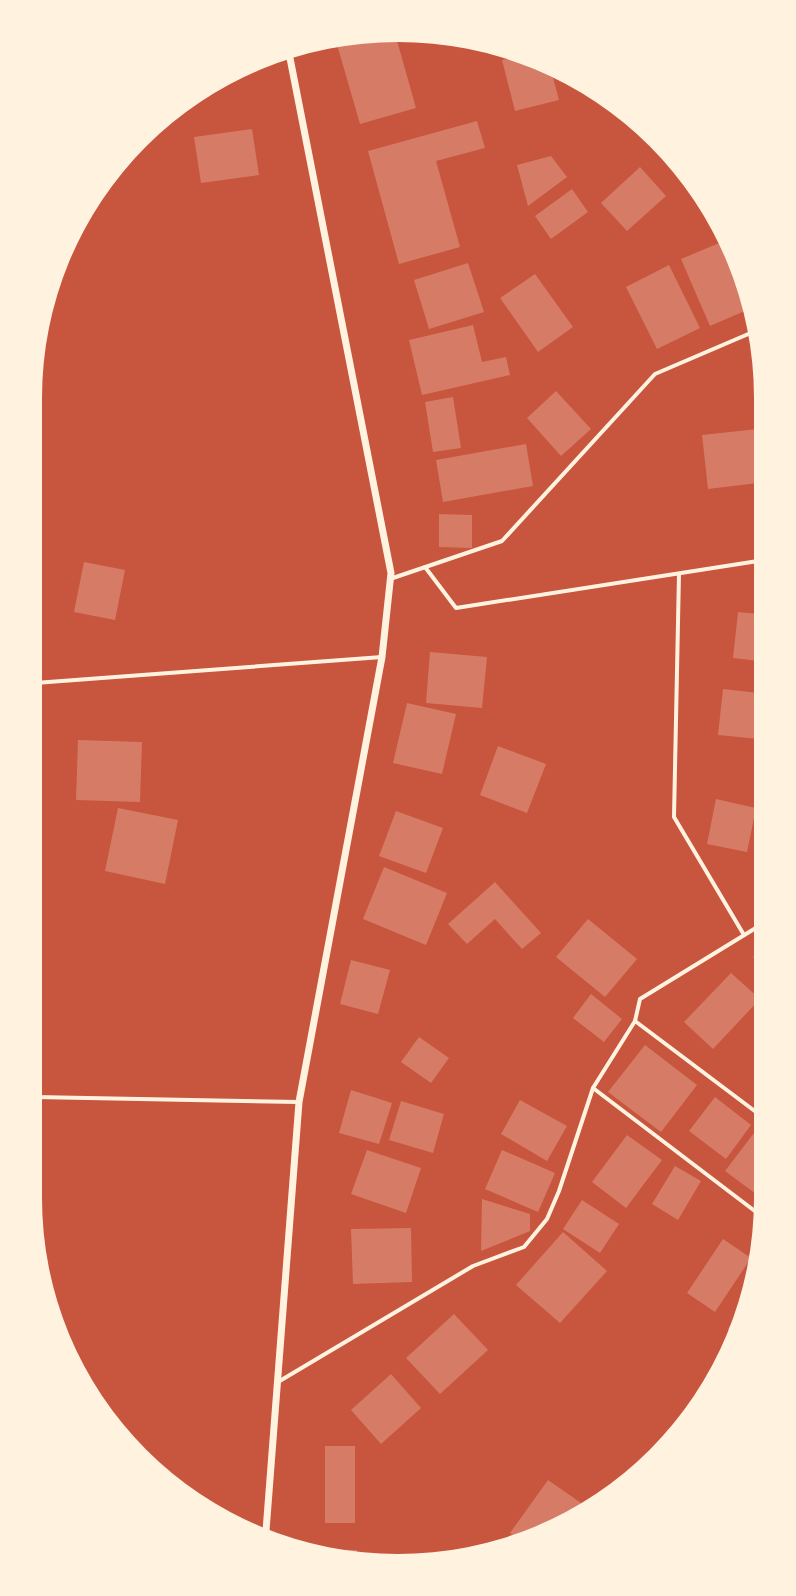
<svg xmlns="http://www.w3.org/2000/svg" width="796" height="1596" font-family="Bitter,serif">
<rect width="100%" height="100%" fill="#c8553d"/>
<g fill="#d67c66">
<polygon points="396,37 416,108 360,124 336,41 350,38"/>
<polygon points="515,56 551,70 559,100 515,111 502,60"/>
<polygon points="477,121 485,148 436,161 460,247 399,264 368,151"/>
<polygon points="252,129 259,175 201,183 194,137"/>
<polygon points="551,156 567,177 528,206 517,165"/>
<polygon points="640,167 666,196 627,231 601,203"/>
<polygon points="572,189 588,212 551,239 535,216"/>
<polygon points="724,241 733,259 747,310 710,326 681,259"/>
<polygon points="468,263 484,312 429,329 414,280"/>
<polygon points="669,265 700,328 657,349 626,287"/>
<polygon points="535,274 573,327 538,352 500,298"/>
<polygon points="473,325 482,362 506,357 510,375 422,395 409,340"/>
<polygon points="556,391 591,429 561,456 527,418"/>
<polygon points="453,397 461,448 433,452 425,402"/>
<polygon points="758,429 758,483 708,489 702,435"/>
<polygon points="526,444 533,486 443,502 436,460"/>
<polygon points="439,514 472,515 472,548 439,547"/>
<polygon points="84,562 125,570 115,620 74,612"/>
<polygon points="738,612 759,614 759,661 733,658"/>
<polygon points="430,652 487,657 482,708 426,703"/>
<polygon points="723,689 759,693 759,739 718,735"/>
<polygon points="407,703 456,714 442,774 393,763"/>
<polygon points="78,740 142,742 140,802 76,800"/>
<polygon points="498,746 546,764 527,813 480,795"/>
<polygon points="35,761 39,761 40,789 35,789"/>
<polygon points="716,799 756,808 747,852 707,844"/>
<polygon points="118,808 178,820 165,884 105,871"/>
<polygon points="396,811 443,828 426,873 379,856"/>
<polygon points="384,867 447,893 426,945 363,919"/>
<polygon points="758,875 759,875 759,892 756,891"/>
<polygon points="495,882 541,933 522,949 495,919 467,944 448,924"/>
<polygon points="588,919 637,959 605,997 556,957"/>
<polygon points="760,951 760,965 753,957"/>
<polygon points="351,960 390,970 378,1014 340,1004"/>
<polygon points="731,973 760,999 713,1049 684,1022"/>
<polygon points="591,994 622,1019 604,1042 573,1018"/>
<polygon points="419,1037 449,1058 431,1083 401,1062"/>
<polygon points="645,1045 697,1085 661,1132 608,1092"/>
<polygon points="760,1046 760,1058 754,1054"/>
<polygon points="351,1090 392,1103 379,1144 339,1133"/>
<polygon points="715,1097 751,1125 726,1159 689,1131"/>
<polygon points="520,1100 567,1126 547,1161 501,1134"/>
<polygon points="401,1101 444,1114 433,1153 389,1140"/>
<polygon points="757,1129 760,1131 760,1197 725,1171"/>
<polygon points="627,1135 662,1160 626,1208 592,1182"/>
<polygon points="367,1150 421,1168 406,1213 351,1194"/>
<polygon points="502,1150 555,1173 538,1212 485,1189"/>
<polygon points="675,1166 701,1181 678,1220 652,1204"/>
<polygon points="482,1199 530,1214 530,1231 481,1251"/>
<polygon points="582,1200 619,1224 600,1253 563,1229"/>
<polygon points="411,1228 412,1282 353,1284 351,1229"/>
<polygon points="563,1232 607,1271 560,1323 516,1285"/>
<polygon points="723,1239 751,1258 715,1312 687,1293"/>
<polygon points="741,1309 742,1309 734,1332 728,1329"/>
<polygon points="454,1314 488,1350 440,1394 406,1358"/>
<polygon points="391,1374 421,1408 381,1444 351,1410"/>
<rect x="325" y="1446" width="30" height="77"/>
<polygon points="548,1480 584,1505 558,1524 515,1537 510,1533"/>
<polygon points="321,1549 357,1550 357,1555 327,1554 321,1552"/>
</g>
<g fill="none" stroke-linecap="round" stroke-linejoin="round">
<g stroke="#fff3e0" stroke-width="4">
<polyline points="425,567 456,608 758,561"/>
<polyline points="679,574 674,817 744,935"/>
<polyline points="390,579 502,541 655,374 753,332"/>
<polyline points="35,683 382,657"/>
<polyline points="635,1021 760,1115"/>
<polyline points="593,1088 760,1215"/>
<polyline points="35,1097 299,1102"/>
<polyline points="278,1382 473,1266 524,1247 547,1219 559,1191 593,1088 635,1021 640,999 759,926"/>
</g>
<polyline stroke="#fff3e0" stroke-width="7" points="266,1531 299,1102 382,657 391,573 289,53"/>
</g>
<path d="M0 0H796V1596H0ZM398 42H398A356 356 0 0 1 754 398V1198A356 356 0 0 1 398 1554H398A356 356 0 0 1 42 1198V398A356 356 0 0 1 398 42Z" fill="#fff3e0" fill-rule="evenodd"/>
</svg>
